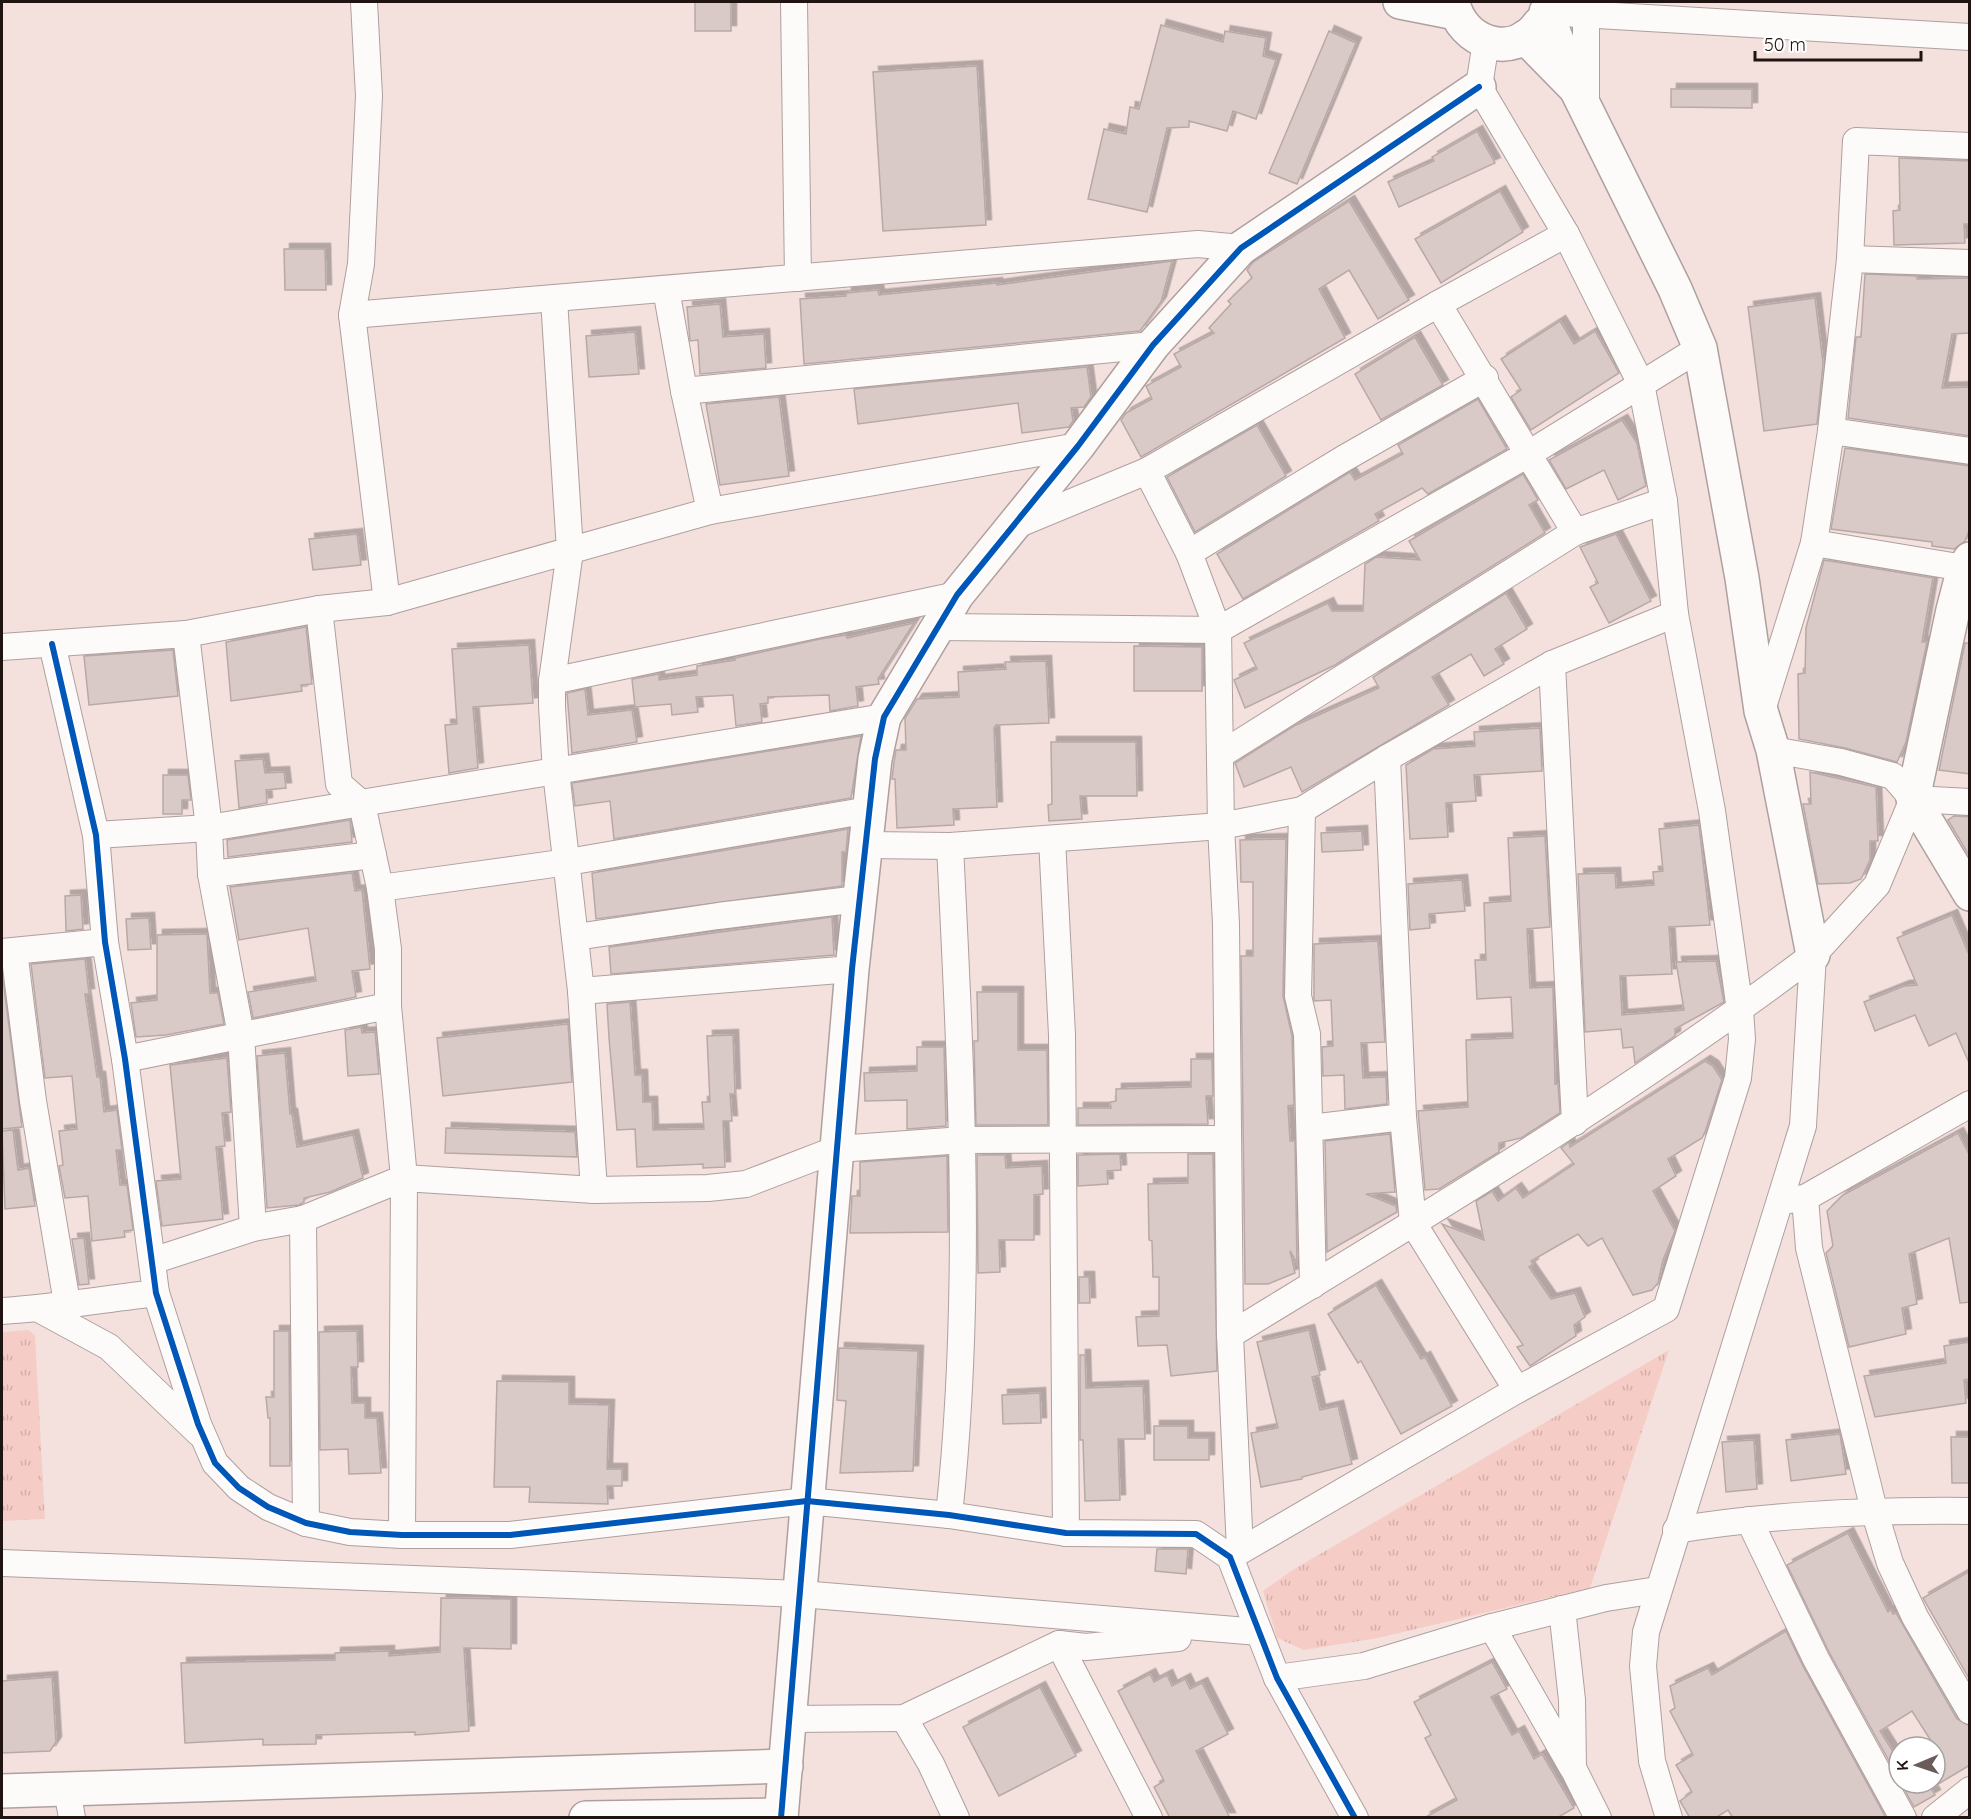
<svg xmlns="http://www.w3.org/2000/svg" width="1971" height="1819" font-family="Quicksand,sans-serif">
<defs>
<pattern id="park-tufts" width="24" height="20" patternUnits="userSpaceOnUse" patternTransform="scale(1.5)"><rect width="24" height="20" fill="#f6cdc6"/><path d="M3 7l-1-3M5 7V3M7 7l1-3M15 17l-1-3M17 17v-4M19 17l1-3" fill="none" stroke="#d3afa9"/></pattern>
<filter id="shadow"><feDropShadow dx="5.5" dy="-5.5" stdDeviation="0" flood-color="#0004"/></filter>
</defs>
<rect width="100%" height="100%" fill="#f4e1de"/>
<g fill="url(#park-tufts)">
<polygon points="29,1330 35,1336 45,1519 2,1521 2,1332"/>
<polygon points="1669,1350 1590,1588 1378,1638 1304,1650 1277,1638 1263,1591 1291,1571"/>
</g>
<g fill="#d9cac7" stroke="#b8a9a6" stroke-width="1.5" filter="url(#shadow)">
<rect x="695" y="2" width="36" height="29"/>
<polygon points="1161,25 1223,42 1225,31 1266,38 1263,56 1276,60 1256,119 1233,111 1227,131 1189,121 1189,127 1167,128 1147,212 1088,199 1104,129 1126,134 1130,107 1139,109"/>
<polygon points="1329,31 1356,43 1297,184 1269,173"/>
<polygon points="977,66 986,225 883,231 873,72"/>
<polygon points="1671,89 1752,89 1752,108 1671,107"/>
<polygon points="1477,131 1495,163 1399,207 1388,182 1434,161 1432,157"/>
<polygon points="1899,158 1970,161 1970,224 1964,224 1965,243 1894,245 1893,211 1900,210"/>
<polygon points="1500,191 1523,232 1441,283 1415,239"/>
<polygon points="1349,201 1409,300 1378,319 1349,270 1319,289 1345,338 1141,457 1121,420 1126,413 1152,399 1146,386 1181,367 1174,354 1214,333 1209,328 1231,304 1228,301 1252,278 1247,270 1253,262"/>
<polygon points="284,249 325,249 326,290 285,290"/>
<polygon points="1172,261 1161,302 1140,331 804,364 800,299 846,296 846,293 878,290 879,295 997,283 997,285"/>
<polygon points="1865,274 1917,276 1917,279 1970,278 1970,333 1952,334 1942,388 1970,387 1970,436 1848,418 1856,337 1861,337"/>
<polygon points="1815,298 1823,364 1817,424 1764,431 1748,307"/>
<polygon points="720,304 723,337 764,334 766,368 700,374 698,340 690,341 687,307"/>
<polygon points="1560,321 1574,344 1595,331 1619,373 1531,430 1511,397 1521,390 1501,359"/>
<polygon points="635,332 639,374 589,377 586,336"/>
<polygon points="1415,337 1443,385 1381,420 1355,374"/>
<polygon points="1087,367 1091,397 1084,407 1071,408 1073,421 1069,427 1022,433 1018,403 858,424 854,389"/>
<polygon points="779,397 789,476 720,485 706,404"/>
<polygon points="1478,399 1507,449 1428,494 1422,488 1375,514 1379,521 1243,599 1217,554 1350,472 1355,480 1403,454 1398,445"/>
<polygon points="1622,420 1637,443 1646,486 1618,500 1604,470 1566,489 1549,460"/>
<polygon points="1257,425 1286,476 1195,532 1167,477"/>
<polygon points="1845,448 1970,466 1970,528 1965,541 1954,549 1932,546 1932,542 1831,529"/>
<polygon points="1523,474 1538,500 1529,505 1545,533 1335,665 1245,708 1234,680 1257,669 1244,643 1328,603 1332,611 1363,611 1365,564 1376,557 1420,560 1409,541"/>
<polygon points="357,534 361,565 313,570 309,539"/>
<polygon points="1616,534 1651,601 1609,623 1590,587 1598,583 1580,547"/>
<polygon points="1824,560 1933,578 1922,642 1927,642 1906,742 1897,762 1845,748 1799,739 1798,674 1805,673 1806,628"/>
<polygon points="1506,593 1527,629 1495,649 1504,664 1484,676 1471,654 1432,677 1449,705 1302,792 1291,767 1244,787 1235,763 1294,726 1379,688 1373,677"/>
<polygon points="914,623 878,679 879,684 856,687 858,706 830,711 829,695 768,697 768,703 760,704 762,722 736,726 733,695 696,697 698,712 672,715 671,704 635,707 632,679 659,674 659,680 697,675 697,666 735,660 735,658 820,639 846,635 847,638"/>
<polygon points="306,627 312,684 301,685 302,691 231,701 226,642"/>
<polygon points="1965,643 1970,643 1970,774 1939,770"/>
<polygon points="529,645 533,703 473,707 478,768 449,773 445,725 457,724 452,649"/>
<polygon points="1134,646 1202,647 1202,691 1134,691"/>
<polygon points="173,650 178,696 89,705 84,656"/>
<polygon points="1046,661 1049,723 996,725 994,728 997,807 953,809 954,825 897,828 895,779 892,779 894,762 896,750 906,750 905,718 917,699 959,697 958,672 1006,669 1005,662"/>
<polygon points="585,689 588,715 632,710 637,742 572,753 567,693"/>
<polygon points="1540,728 1542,771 1474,775 1476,801 1446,803 1448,837 1410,839 1406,765 1433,749 1475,746 1474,732"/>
<polygon points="861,736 851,798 614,839 610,801 575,806 572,783"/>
<polygon points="1051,742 1136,742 1137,796 1080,796 1082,819 1049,821 1048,805 1052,804"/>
<polygon points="263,759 265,773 284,772 286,788 266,790 267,803 239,808 235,761"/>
<polygon points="1810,772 1876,787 1878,841 1870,841 1870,860 1861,879 1850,883 1818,884 1803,804 1811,804"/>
<polygon points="163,775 188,775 191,800 182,800 182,814 163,814"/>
<polygon points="1954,816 1970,817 1970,857 1948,820"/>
<polygon points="350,820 352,842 228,857 227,840"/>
<polygon points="1699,825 1710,925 1669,927 1672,974 1620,976 1622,1015 1684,1010 1676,962 1716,961 1724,1002 1675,1029 1675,1036 1635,1063 1633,1047 1623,1048 1621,1029 1585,1032 1578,874 1615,873 1616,888 1654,885 1653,872 1663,871 1659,829"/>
<polygon points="848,829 846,852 842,852 842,886 596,919 592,873"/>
<polygon points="1362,831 1363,850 1322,852 1321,833"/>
<polygon points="1545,836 1550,927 1527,929 1530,988 1553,987 1555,1084 1558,1084 1560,1113 1521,1138 1499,1143 1499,1152 1439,1189 1425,1190 1418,1111 1468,1107 1466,1040 1513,1038 1511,997 1477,999 1475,960 1486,960 1484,903 1511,901 1508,838"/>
<polygon points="1286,839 1283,996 1292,1036 1294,1105 1288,1106 1290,1141 1295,1141 1297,1263 1290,1251 1295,1273 1268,1284 1245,1284 1241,956 1253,956 1253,882 1241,882 1240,840"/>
<polygon points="352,873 355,891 362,890 370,969 352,971 356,997 253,1018 248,992 316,981 308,928 239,940 230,887"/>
<polygon points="1462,880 1465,911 1429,914 1430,928 1410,930 1408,884"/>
<polygon points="81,895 83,929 66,931 65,896"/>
<polygon points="1952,915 1970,957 1970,1065 1956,1033 1929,1046 1915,1015 1875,1031 1864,1002 1904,986 1917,985 1897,938"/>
<polygon points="832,917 834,955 611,974 609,947"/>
<polygon points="149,918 151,949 128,950 126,919"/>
<polygon points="207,934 210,993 218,993 224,1024 166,1035 136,1037 131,1003 157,1000 157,935"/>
<polygon points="1378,941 1385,1042 1361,1043 1363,1078 1386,1077 1387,1104 1345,1109 1344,1075 1323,1076 1322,1047 1333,1046 1331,1000 1314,1001 1314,944"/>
<polygon points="85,959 89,994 85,994 97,1077 100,1077 104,1112 117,1110 122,1150 116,1150 120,1185 127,1185 133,1230 124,1231 125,1237 92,1241 88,1196 65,1198 59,1166 63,1165 59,1131 77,1129 72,1076 45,1078 31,964"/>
<polygon points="2,972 22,1127 2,1129"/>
<polygon points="977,992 1018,992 1018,1050 1047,1050 1048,1125 976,1125 974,1041 978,1041"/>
<polygon points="630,1002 635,1075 642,1075 643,1102 652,1102 653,1130 704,1129 702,1102 710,1102 707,1036 733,1035 735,1094 730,1094 732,1121 723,1121 725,1167 703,1168 703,1164 637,1167 635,1129 617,1130 609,1038 607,1004"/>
<polygon points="568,1024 572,1082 443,1096 437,1038"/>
<polygon points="361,1027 362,1033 375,1032 379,1074 348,1076 345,1030"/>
<polygon points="917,1047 944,1047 946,1126 907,1129 907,1100 865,1101 864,1073 917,1071"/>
<polygon points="285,1053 290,1114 292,1114 297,1147 353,1135 363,1178 330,1192 304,1198 304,1202 299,1205 267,1208 257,1056"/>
<polygon points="227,1058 231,1112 222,1113 225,1146 216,1147 223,1219 162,1226 156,1181 181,1179 170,1065"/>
<polygon points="1191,1059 1212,1059 1213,1096 1206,1096 1208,1124 1078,1125 1078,1108 1111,1108 1110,1102 1116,1101 1116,1089 1191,1087"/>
<polygon points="1705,1061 1713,1066 1722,1080 1705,1132 1702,1138 1668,1159 1676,1176 1653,1191 1675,1231 1663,1260 1658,1283 1652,1290 1633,1295 1602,1238 1588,1246 1578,1234 1531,1261 1533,1264 1529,1267 1551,1299 1575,1293 1585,1317 1574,1325 1576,1336 1530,1366 1517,1347 1523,1345 1442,1224 1484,1240 1476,1201 1492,1191 1498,1201 1516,1188 1523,1198 1574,1164 1561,1148 1569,1142 1570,1147"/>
<polygon points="446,1128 575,1132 577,1157 445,1153"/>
<polygon points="13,1130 18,1170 29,1168 35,1206 5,1209 2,1131"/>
<polygon points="1958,1133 1970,1156 1970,1302 1960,1303 1949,1238 1909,1254 1917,1304 1902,1308 1906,1334 1849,1347 1826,1253 1833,1246 1827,1211 1843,1195"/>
<polygon points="1390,1134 1395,1192 1366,1194 1396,1206 1397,1212 1327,1252 1325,1141"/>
<polygon points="1120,1154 1121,1170 1107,1171 1108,1184 1078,1186 1078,1155"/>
<polygon points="1188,1154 1213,1154 1217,1371 1171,1376 1167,1345 1138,1346 1136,1317 1159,1316 1159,1277 1153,1277 1152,1241 1149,1240 1148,1184 1188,1183"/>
<polygon points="977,1155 1005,1155 1006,1168 1042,1166 1043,1194 1034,1195 1034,1240 999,1240 1000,1272 978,1273"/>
<polygon points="947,1156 948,1232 850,1233 852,1196 860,1196 860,1162"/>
<polygon points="84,1238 89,1284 79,1285 72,1239"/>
<polygon points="1079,1277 1089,1277 1090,1303 1079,1303"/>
<polygon points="1376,1285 1421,1359 1425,1357 1452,1406 1401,1434 1361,1361 1358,1363 1328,1314"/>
<polygon points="1309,1330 1320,1375 1312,1377 1320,1410 1338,1406 1352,1464 1302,1477 1302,1479 1261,1487 1251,1433 1278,1428 1257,1342"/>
<polygon points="274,1331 289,1331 290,1466 270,1466 270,1418 268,1418 266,1397 274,1397"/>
<polygon points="357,1331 358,1367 351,1367 352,1403 365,1403 365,1418 377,1418 381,1473 349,1474 348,1449 320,1450 319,1332"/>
<polygon points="1970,1342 1970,1379 1964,1380 1966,1403 1875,1417 1864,1376 1946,1363 1944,1346"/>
<polygon points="839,1348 918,1351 913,1471 840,1473 846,1401 837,1400"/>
<polygon points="1080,1355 1085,1355 1086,1388 1143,1386 1145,1439 1118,1439 1120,1500 1085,1501 1083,1440 1080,1440"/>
<polygon points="497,1381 569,1382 569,1404 609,1405 607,1469 622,1469 622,1486 607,1486 608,1504 529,1502 530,1487 494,1487"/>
<polygon points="1040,1393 1041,1423 1003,1424 1002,1395"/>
<polygon points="1154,1426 1188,1426 1188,1438 1209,1438 1209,1460 1154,1460"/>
<polygon points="1840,1434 1846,1474 1791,1481 1786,1440"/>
<polygon points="1951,1437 1970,1437 1970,1483 1952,1483"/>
<polygon points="1754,1440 1757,1489 1726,1492 1722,1442"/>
<polygon points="1848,1533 1888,1612 1891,1610 1893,1614 1896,1613 1957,1719 1970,1726 1970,1765 1935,1786 1935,1747 1912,1711 1880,1731 1899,1761 1899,1779 1829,1652 1787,1565"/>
<polygon points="1157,1549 1188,1549 1186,1574 1155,1571"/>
<polygon points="1970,1571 1970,1680 1923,1598"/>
<polygon points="441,1598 511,1599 511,1649 464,1648 469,1731 415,1735 415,1732 316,1735 316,1744 263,1745 263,1739 185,1743 181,1663 335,1660 335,1653 389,1651 389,1656 440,1652"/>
<polygon points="1786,1631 1803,1666 1886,1818 1733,1818 1728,1810 1715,1818 1690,1818 1680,1801 1692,1792 1676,1765 1693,1755 1670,1711 1675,1708 1670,1686 1708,1668 1712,1675"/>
<polygon points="1492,1662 1507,1689 1491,1697 1512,1735 1519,1731 1534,1759 1542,1754 1574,1808 1557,1818 1424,1818 1457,1800 1425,1738 1431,1735 1414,1702"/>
<polygon points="1150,1674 1154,1682 1167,1675 1172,1686 1185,1679 1190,1689 1202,1683 1228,1734 1196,1751 1230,1818 1170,1818 1154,1787 1164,1781 1118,1691"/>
<polygon points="52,1677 56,1742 50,1751 2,1753 2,1681"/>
<polygon points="1040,1687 1076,1756 999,1796 963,1727"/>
<polygon points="1901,1783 1928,1783 1935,1795 1914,1807"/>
</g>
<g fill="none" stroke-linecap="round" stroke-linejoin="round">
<g stroke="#aea09e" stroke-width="28">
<g id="street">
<polyline points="364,2 369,96 361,264 352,315 387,602"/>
<polyline points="794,2 798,278"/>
<polyline points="1546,12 1970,37"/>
<polyline points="1586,14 1586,103"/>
<polyline points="1850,259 1970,263"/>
<polyline points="666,289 684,391 710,511"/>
<polyline points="554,299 570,551 552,681 552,706 556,772 581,991 594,1190"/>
<polyline points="1438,304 1575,532"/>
<polyline points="352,315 1198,244 1241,248"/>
<polyline points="684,391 1153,345"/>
<polyline points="1831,431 1970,451"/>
<polyline points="1147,471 1189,553 1218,630 1221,826 1226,924 1230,1335 1240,1550"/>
<polyline points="1014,526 1147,471 1438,304 1566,234"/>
<polyline points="1814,543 1964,568"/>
<polyline points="1189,553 1343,459 1485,378"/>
<polyline points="319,609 339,784 362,804 380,888 388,949 388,1006 404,1178 402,1535"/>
<polyline points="937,627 1218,630 1530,453 1700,348"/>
<polyline points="186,634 209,828 211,874 241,1035 253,1228"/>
<polyline points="52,644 96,835 105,942 125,1059 156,1293 198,1424 215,1463 239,1488 268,1507 306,1523 350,1532 402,1535 510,1535 807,1501 949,1515 1066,1533 1196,1534 1230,1557 1277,1678 1355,1818"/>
<polyline points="2,647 186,634 319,609 387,602 710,511 1078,446"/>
<polyline points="1552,664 1575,1122"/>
<polyline points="552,681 957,595"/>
<polyline points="1763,707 1814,543 1831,431 1850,259 1856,141 1970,146"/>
<polyline points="1773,750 1841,762 1893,776 1913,799 1970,802"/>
<polyline points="1220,755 1575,532 1664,501"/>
<polyline points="1387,758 1403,1117 1413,1223 1517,1390"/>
<polyline points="1302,810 1298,996 1307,1034 1313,1285"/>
<polyline points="96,835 209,828 884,717"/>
<polyline points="1052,839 1062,1035 1066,1533"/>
<polyline points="867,845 950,846 1221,826 1302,810 1387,758 1552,664 1675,614"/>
<polyline points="211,874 373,855"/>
<polyline points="380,888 568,862 869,810"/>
<polyline points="576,937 718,916 859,899"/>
<polyline points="14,951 33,1101 67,1303"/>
<polyline points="2,952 105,942"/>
<polyline points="581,991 852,969"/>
<polyline points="125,1059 388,1006"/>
<polyline points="1310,1128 1403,1117"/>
<polyline points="1805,1198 1809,1248 1874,1510 1890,1563 1915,1617 1970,1711"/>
<polyline points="1788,1200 1805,1198 1970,1104"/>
<polyline points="303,1219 306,1523"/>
<polyline points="152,1261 253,1228 303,1219 404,1178 594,1190 708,1188 746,1184 837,1149 963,1140 1228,1139"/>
<polyline points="39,1309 109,1347 199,1433"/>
<path d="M 2,1311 C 53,1308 104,1299 156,1293"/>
<path d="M 1230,1335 C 1428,1214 1628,1095 1813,955"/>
<path d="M 949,1515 C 973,1293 961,1069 950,846"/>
<polyline points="1749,1520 1816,1659 1903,1818"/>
<path d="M 1676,1530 C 1773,1514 1871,1510 1970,1511"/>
<polyline points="1230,1557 1517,1390 1666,1309 1738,1078 1742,1039 1740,1010 1712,811 1675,614 1664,501 1641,384 1566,234 1479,87 1486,41"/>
<polyline points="2,1563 801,1594 1259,1632"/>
<polyline points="1562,1609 1572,1700 1573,1768 1598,1818"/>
<polyline points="1492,1627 1572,1767"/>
<polyline points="1059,1644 1149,1818"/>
<polyline points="1277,1678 1364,1666 1492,1627 1606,1598 1657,1590"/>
<polyline points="904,1718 931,1764 956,1818"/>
<polyline points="790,1719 904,1718 1059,1644 1086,1647 1178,1638"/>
<polyline points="67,1789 72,1818"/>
<polyline points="1669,1818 1652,1761 1643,1666 1646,1632 1803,1126 1813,955 1877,885 1913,799"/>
<polyline points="1935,1818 1970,1790"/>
</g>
</g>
<g stroke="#aea09e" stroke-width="36">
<g id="secondary">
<polyline points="1400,2 1456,13"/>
<path d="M 1453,2 C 1461,43 1513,61 1539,24"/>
<polyline points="1525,37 1576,89 1546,12"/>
<polyline points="1576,89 1675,289 1700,348 1742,578 1761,711 1773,750 1813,955"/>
<polyline points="1970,559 1964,568 1953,610 1913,799 1970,894"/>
<polyline points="2,1791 786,1766"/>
<polyline points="586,1818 781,1815"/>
<polyline points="781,1818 852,969 875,759 884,717 957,595 1078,446 1153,345 1241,248 1479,87"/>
</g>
</g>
<use href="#street" stroke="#fdfafa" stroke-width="26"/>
<use href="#secondary" stroke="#fdfafa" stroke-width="33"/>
<g stroke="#fff" stroke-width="10">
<g id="cycleway">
<polyline points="52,644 96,835 105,942 125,1059 156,1293 198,1424 215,1463 239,1488 268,1507 306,1523 350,1532 402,1535 510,1535 807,1501 949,1515 1066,1533 1196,1534 1230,1557 1277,1678 1355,1818"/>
<polyline points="781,1818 852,969 875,759 884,717 957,595 1078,446 1153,345 1241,248 1479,87"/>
</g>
</g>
<use href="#cycleway" stroke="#0057b8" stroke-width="6"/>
</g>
<rect width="1971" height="1819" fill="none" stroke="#201412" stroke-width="6"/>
<g transform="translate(1917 1765) rotate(268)"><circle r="28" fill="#ffffff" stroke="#a6a1a0" stroke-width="1.5"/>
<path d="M0-4.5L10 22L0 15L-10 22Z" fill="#6a5c59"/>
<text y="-9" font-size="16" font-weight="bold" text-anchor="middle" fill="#201412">K</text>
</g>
<path d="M1755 51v9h166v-9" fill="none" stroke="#201412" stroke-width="3"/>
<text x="1764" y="51" font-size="18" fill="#201412" stroke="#ffffff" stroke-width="4.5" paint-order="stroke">50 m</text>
</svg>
